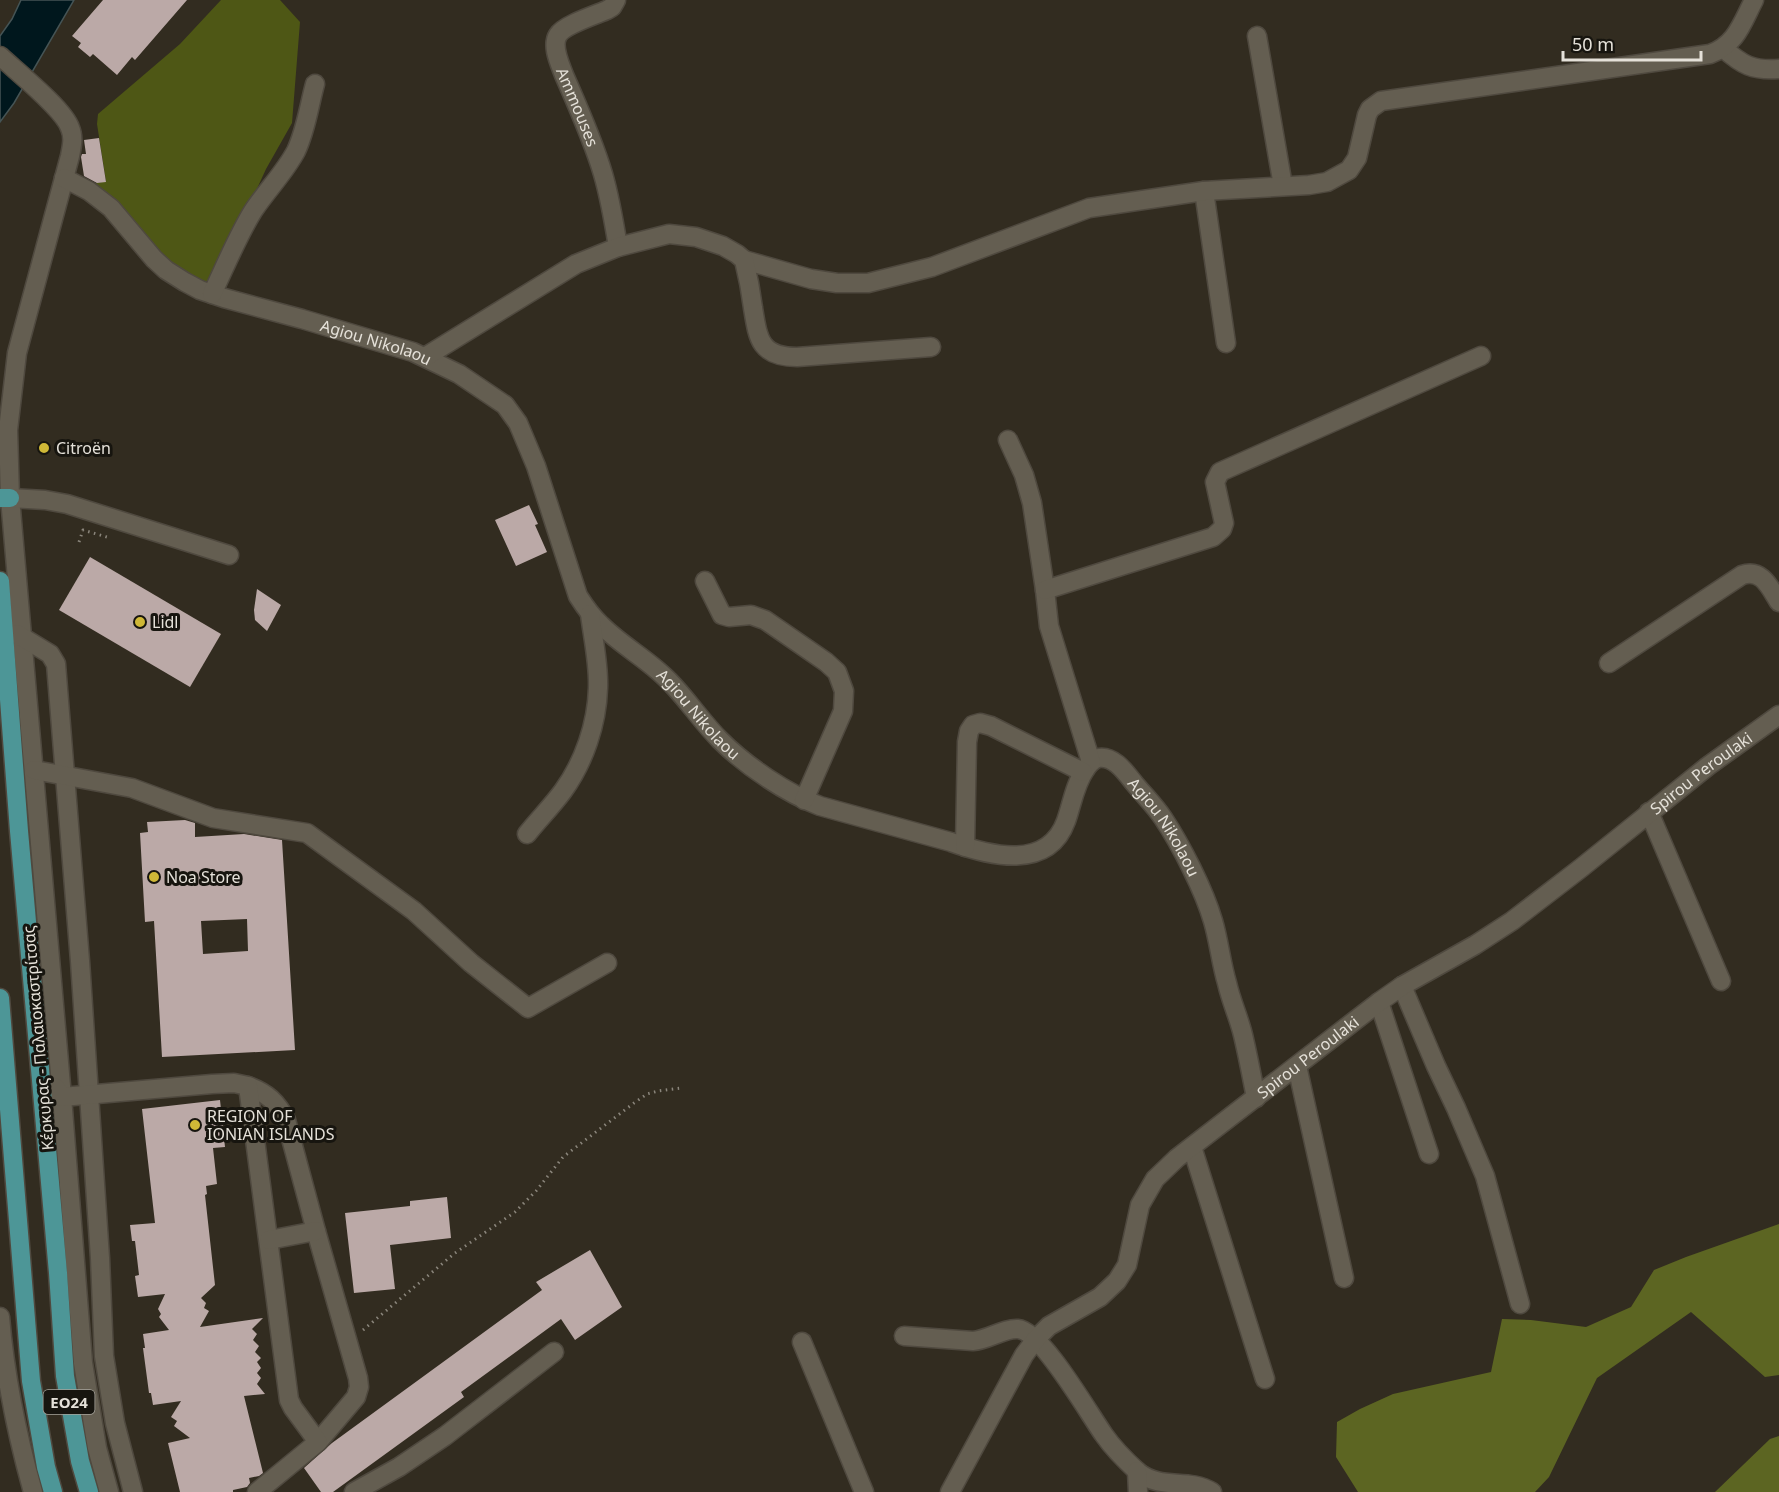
<svg xmlns="http://www.w3.org/2000/svg" width="1779" height="1492" font-family="'Noto Sans',sans-serif">
<rect width="100%" height="100%" fill="#322c20"/>
<polygon fill="#4e5715" points="221,0 280,0 300,22 292,123 266,169 230,248 209,287 165,260 127,213 112,197 94,184 106,181 97,124 98,114 180,44"/>
<g fill="#5c6522">
<polygon points="1779,1224 1779,1375 1765,1377 1691,1312 1597,1378 1549,1477 1535,1492 1358,1492 1336,1457 1337,1422 1360,1409 1393,1394 1491,1372 1502,1319 1531,1320 1586,1327 1631,1307 1654,1270 1686,1257"/>
<polygon points="1779,1436 1779,1492 1715,1492 1770,1439"/>
</g>
<polygon fill="#00171d" stroke="#455455" stroke-width="1.5" points="21,0 74,0 14,103 0,122 0,36 12,19"/>
<g fill="#bba9a7" fill-rule="evenodd">
<polygon points="103,0 187,0 135,60 132,57 117,75 93,54 90,57 78,47 81,43 72,36"/>
<polygon points="99,138 106,182 97,183 84,176 81,157 82,154 86,154 84,140"/>
<polygon points="529,505 538,524 535,525 547,552 516,566 495,520"/>
<polygon points="90,557 221,634 190,687 59,610"/>
<polygon points="257,589 281,605 267,631 255,620 254,610"/>
<path d="M 185,820 L 195,823 L 195,837 L 244,834 L 282,840 L 295,1050 L 162,1057 L 154,921 L 145,922 L 140,833 L 148,832 L 147,822 ZM 247,919 L 248,951 L 203,954 L 201,921 Z"/>
<polygon points="220,1100 225,1147 213,1148 217,1184 206,1186 207,1194 205,1195 215,1285 201,1298 206,1303 204,1308 209,1311 200,1327 263,1318 252,1329 257,1334 253,1340 259,1346 255,1352 261,1358 257,1362 261,1368 257,1373 261,1378 257,1384 265,1394 244,1396 263,1473 259,1476 249,1478 250,1483 247,1487 233,1490 233,1492 180,1492 168,1443 190,1438 174,1426 177,1421 171,1417 181,1401 153,1405 151,1393 149,1393 143,1348 145,1348 143,1334 169,1330 159,1317 161,1314 158,1309 165,1294 138,1297 135,1276 139,1275 135,1241 132,1241 130,1225 155,1223 142,1109"/>
<polygon points="447,1197 451,1238 390,1245 395,1289 354,1293 345,1213 410,1206 410,1201"/>
<polygon points="590,1250 622,1307 575,1340 561,1319 461,1392 464,1397 333,1492 321,1492 304,1468 332,1443 542,1290 536,1282"/>
</g>
<g fill="none" stroke-linecap="round" stroke-linejoin="round">
<g stroke="#4f493f" stroke-width="21">
<g id="minor">
<path id="s1" d="M 616,0 L 612,7 L 607,10 C 595,15 564,25 558,35 C 551,46 560,64 564,75 C 578,107 593,140 603,174 C 610,198 614,222 618,247"/>
<polyline points="1257,36 1283,186"/>
<path d="M 1723,48 C 1742,65 1753,71 1779,69"/>
<path d="M 0,56 C 16,71 64,109 70,128 C 74,137 72,146 70,156 L 17,353 L 8,430 L 10,498 L 62,1097 L 83,1363 L 97,1448 L 109,1492"/>
<path id="s2" d="M 64,178 L 89,191 L 111,208 L 154,259 L 166,270 L 185,282 L 200,290 L 224,298 L 302,319 L 413,352 L 459,374 L 505,405 L 518,423 L 536,466 L 578,596 C 585,607 592,617 601,625 C 622,646 649,660 669,681 C 687,699 702,722 720,740 C 746,766 786,793 820,806 L 951,842 C 990,856 1048,871 1066,821 C 1072,804 1075,784 1085,770 C 1088,765 1092,760 1098,758 C 1114,755 1126,773 1134,783 C 1144,795 1155,806 1163,818 C 1181,845 1204,890 1213,921 C 1219,941 1221,963 1227,983 C 1231,1001 1239,1018 1243,1035 C 1248,1056 1252,1077 1256,1098"/>
<polyline points="1204,191 1226,343"/>
<path d="M 744,260 L 811,279 L 837,283 L 868,283 L 932,267 L 1089,208 L 1204,191 L 1309,185 L 1327,182 L 1349,170 L 1357,158 L 1367,115 L 1370,109 L 1381,101 L 1710,54 C 1736,45 1742,23 1754,0"/>
<path d="M 212,294 C 225,267 237,237 253,211 C 267,190 285,172 296,151 C 306,130 309,106 315,84"/>
<path d="M 425,357 L 576,264 L 618,247 L 669,234 L 696,237 L 723,246 L 737,254 L 744,260 C 748,276 751,292 753,308 C 758,339 760,357 797,357 L 931,347"/>
<polyline points="1008,440 1024,475 1032,503 1045,590 1049,626 1091,762"/>
<polyline points="10,498 45,500 67,504 229,555"/>
<polyline points="705,581 722,615 729,617 751,615 765,620 826,662 837,672 844,691 843,711 804,800"/>
<polyline points="1045,590 1213,537 1222,529 1224,523 1215,482 1220,472 1481,356"/>
<polyline points="17,634 50,654 56,664 80,961 100,1258 104,1356 115,1423 133,1492"/>
<path d="M 1609,663 L 1742,575 C 1762,568 1770,588 1779,602"/>
<polyline points="34,770 132,788 213,818 307,833 414,911 471,963 528,1008 607,963"/>
<polyline points="1649,812 1721,981"/>
<path d="M 527,834 C 538,820 552,806 563,791 C 584,762 597,724 598,688 C 599,664 593,638 590,614"/>
<polyline points="965,847 967,742 969,731 973,725 980,723 991,726 1083,772"/>
<polyline points="1402,986 1436,1066 1456,1108 1485,1176 1520,1304"/>
<polyline points="1379,1002 1429,1154"/>
<polyline points="1297,1066 1344,1278"/>
<path d="M 248,1086 C 267,1093 277,1102 286,1120 L 316,1231 L 358,1378 L 359,1387 L 356,1397 L 318,1442"/>
<polyline points="55,1087 62,1097 212,1084 234,1083 248,1086 289,1400 293,1408 318,1442 257,1492"/>
<polyline points="1192,1147 1265,1379"/>
<polyline points="269,1240 316,1231"/>
<path d="M 0,1317 C 5,1376 17,1435 33,1492"/>
<path d="M 904,1336 L 973,1341 C 988,1340 1004,1328 1018,1329 C 1042,1331 1089,1414 1104,1435 C 1113,1448 1126,1461 1138,1472 C 1162,1491 1187,1477 1212,1492"/>
<polyline points="802,1342 864,1492"/>
<polyline points="1137,1471 1138,1492"/>
<polyline points="354,1492 399,1467 445,1436 554,1352"/>
<path id="s3" d="M 950,1492 L 1024,1355 L 1036,1339 L 1049,1326 L 1100,1297 L 1117,1281 L 1127,1265 L 1140,1205 L 1155,1179 L 1177,1158 L 1379,1002 L 1402,986 L 1475,945 L 1512,921 L 1581,868 L 1708,766 L 1779,715"/>
</g>
</g>
<g stroke="#4f493f" stroke-width="21">
<g id="major">
<polyline points="0,498 10,498"/>
<polyline points="0,581 19,831 58,1273 65,1376 80,1461 89,1492"/>
<polyline points="0,998 31,1381 46,1467 53,1492"/>
</g>
</g>
<g stroke="#8b867c" stroke-width="3" stroke-dasharray="1.5 4.5" stroke-linecap="butt">
<polyline points="79,542 83,530 110,538"/>
<polyline points="363,1330 455,1253 515,1212 536,1191 563,1157 634,1103 647,1094 658,1091 681,1088"/>
</g>
<use href="#minor" stroke="#645e51" stroke-width="18"/>
<use href="#major" stroke="#4d9697" stroke-width="18"/>
</g>
<g fill="#cfb837" stroke="#17150f" stroke-width="2">
<circle cx="44" cy="448" r="6"/>
<circle cx="140" cy="622" r="6"/>
<circle cx="154" cy="877" r="6"/>
<circle cx="195" cy="1125" r="6"/>
</g>
<g text-anchor="middle" dominant-baseline="central" stroke-width="6" stroke-linejoin="round" paint-order="stroke">
<rect fill="#17150f" stroke="#a7a49c" stroke-width="1.5" x="43.5" y="1390" width="51" height="24" rx="4.5"/>
<g font-size="15" font-weight="bold" fill="#e5e1d9">
<text x="69" y="1402">ΕΟ24</text>
</g>
<g font-size="16" fill="#e5e1d9" stroke="#17150f">
<text stroke="none"><textPath href="#s1" startOffset="146">Ammouses</textPath></text>
<text stroke="none"><textPath href="#s2" startOffset="362">Agiou Nikolaou</textPath></text>
<text stroke="none"><textPath href="#s2" startOffset="882">Agiou Nikolaou</textPath></text>
<text stroke="none"><textPath href="#s3" startOffset="1068">Spirou Peroulaki</textPath></text>
<text stroke="none"><textPath href="#s2" startOffset="1476">Agiou Nikolaou</textPath></text>
<text transform="translate(38 1038) rotate(-95)">Κέρκυρας - Παλαιοκαστρίτσας</text>
<text stroke="none"><textPath href="#s3" startOffset="582">Spirou Peroulaki</textPath></text>
</g>
<g font-size="16" fill="#e5e1d9" stroke="#17150f" text-anchor="start">
<text x="56" y="448">Citroën</text>
<text x="152" y="622">Lidl</text>
<text x="166" y="877">Noa Store</text>
<text x="207" y="1116">REGION OF<tspan x="207" dy="18">IONIAN ISLANDS</tspan></text>
</g>
</g>
<path d="M1563 51v9h138v-9" fill="none" stroke="#e5e1d9" stroke-width="3"/>
<text x="1572" y="51" font-size="18" fill="#e5e1d9" stroke="#17150f" stroke-width="4.5" paint-order="stroke">50 m</text>
</svg>
